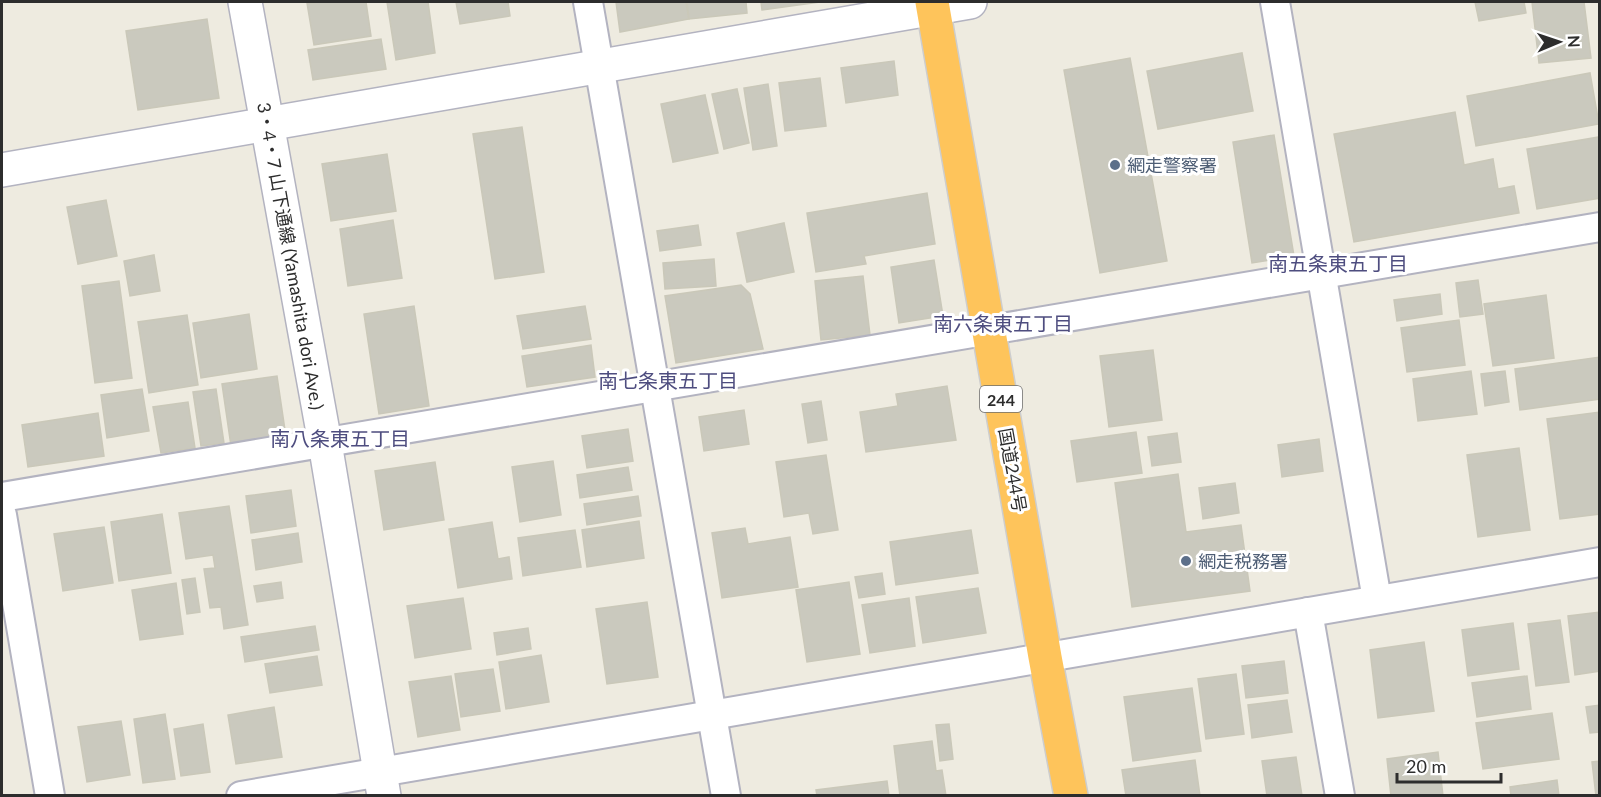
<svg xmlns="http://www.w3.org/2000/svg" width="1601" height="797" font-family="Lato,'Noto Sans JP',sans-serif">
<rect width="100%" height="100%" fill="#eeebe0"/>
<g fill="#cac9be" stroke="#cac8b9" stroke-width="1.5">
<polygon points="320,2 366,2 371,36 314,45 307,3"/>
<polygon points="387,2 428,2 435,53 396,60"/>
<polygon points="456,2 508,2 510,16 460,24"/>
<polygon points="616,2 686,2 689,19 620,32"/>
<polygon points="687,2 746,2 747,13 689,19"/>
<polygon points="761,2 820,2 762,10"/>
<polygon points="1475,2 1524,2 1526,13 1479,21"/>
<polygon points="1532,2 1584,2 1591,58 1539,63"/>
<polygon points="207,19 219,98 138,110 126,31"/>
<polygon points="381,39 386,69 313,80 308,50"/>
<polygon points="1242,53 1253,111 1158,129 1147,71"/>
<polygon points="1130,58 1167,261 1100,273 1064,70"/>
<polygon points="894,61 898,95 846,103 841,68"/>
<polygon points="1590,73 1599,124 1476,146 1467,96"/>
<polygon points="820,78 826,126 785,131 779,83"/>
<polygon points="768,84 777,146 753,150 744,88"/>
<polygon points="737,89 749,143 724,149 712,94"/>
<polygon points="705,95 718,153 673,162 661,104"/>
<polygon points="1455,112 1464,165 1493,159 1498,189 1514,186 1519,213 1354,242 1334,134"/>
<polygon points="522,127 544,272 495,279 473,134"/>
<polygon points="1274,135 1294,256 1252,263 1233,142"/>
<polygon points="1599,137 1600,198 1537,209 1527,149"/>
<polygon points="387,154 396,211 331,221 322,164"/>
<polygon points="927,193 935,244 864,256 866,264 816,272 807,213"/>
<polygon points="106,200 117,256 78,264 67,207"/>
<polygon points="393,220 402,278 348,286 340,229"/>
<polygon points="784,223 794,272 747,282 737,233"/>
<polygon points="698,225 701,245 660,251 657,231"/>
<polygon points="154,255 160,291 130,296 124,261"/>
<polygon points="714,259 716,286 665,289 663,263"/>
<polygon points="934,260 943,316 899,323 891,267"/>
<polygon points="863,276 870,335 821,340 815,281"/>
<polygon points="1478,280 1483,314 1460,317 1456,283"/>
<polygon points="119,281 132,378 95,383 82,286"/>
<polygon points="741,285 750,294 763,349 676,363 665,296"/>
<polygon points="1440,294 1442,314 1397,321 1394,300"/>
<polygon points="1546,295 1554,358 1493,366 1484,304"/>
<polygon points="414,306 429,406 379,414 364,314"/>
<polygon points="585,306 591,339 523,349 517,316"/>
<polygon points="249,314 257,369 201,378 193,323"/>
<polygon points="187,315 198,385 149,393 138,322"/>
<polygon points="1459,320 1465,365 1407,372 1401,328"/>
<polygon points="591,345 595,377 527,387 522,356"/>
<polygon points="1153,350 1162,420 1109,427 1100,356"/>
<polygon points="1600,357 1600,399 1520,410 1515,369"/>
<polygon points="1471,371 1477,414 1418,421 1413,379"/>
<polygon points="1505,371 1509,402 1485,406 1481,374"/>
<polygon points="277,376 286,437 231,446 222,384"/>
<polygon points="947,386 956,440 866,452 860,412 898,406 896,394"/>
<polygon points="142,389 149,431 107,438 101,395"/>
<polygon points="216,389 224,443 201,446 193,392"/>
<polygon points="821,401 827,440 808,443 802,404"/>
<polygon points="188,402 195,448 161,453 153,407"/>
<polygon points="744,410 749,444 704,451 699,417"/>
<polygon points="1600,412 1600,514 1560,519 1547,419"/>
<polygon points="98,413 104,456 28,467 22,425"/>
<polygon points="628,429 633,461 587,468 582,436"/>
<polygon points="1136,432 1142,473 1077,482 1071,441"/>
<polygon points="1177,433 1181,462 1152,466 1148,437"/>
<polygon points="1319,439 1323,471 1282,477 1278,445"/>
<polygon points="1519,448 1530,530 1478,537 1467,455"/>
<polygon points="826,455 838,530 813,534 809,513 784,517 776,462"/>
<polygon points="553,461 561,515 520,522 512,467"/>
<polygon points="435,462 444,520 384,530 375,471"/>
<polygon points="628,467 632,490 580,498 577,475"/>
<polygon points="1178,474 1186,532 1241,525 1250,591 1132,607 1115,483"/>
<polygon points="1235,483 1239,513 1203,519 1199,488"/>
<polygon points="291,490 296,526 251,533 246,496"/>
<polygon points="638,496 641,516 587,525 584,504"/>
<polygon points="229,506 248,625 224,629 221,607 210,608 204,569 215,568 213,555 186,559 179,513"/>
<polygon points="162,514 171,573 119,581 111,522"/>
<polygon points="639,521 644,558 587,567 582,530"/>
<polygon points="492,522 498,559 509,557 512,579 458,588 449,529"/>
<polygon points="104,527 113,583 63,591 54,534"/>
<polygon points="745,528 748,544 790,537 798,587 722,598 712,533"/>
<polygon points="575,530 581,567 523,576 518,538"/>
<polygon points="971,530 978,573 896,585 890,542"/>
<polygon points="298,533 302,562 256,570 252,540"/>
<polygon points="882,573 885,594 859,598 855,577"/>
<polygon points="195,578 200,612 187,614 182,580"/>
<polygon points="281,582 283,598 257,602 254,586"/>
<polygon points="849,582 860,654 807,662 796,590"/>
<polygon points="176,583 183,634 140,640 132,590"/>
<polygon points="978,588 986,633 923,643 916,597"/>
<polygon points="463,598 471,649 415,658 407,606"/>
<polygon points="909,598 915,646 870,653 862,605"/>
<polygon points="647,602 658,677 607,684 596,609"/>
<polygon points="1600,612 1600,671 1575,675 1568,616"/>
<polygon points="1560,620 1569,682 1536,686 1528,624"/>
<polygon points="1513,623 1519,669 1468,676 1462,630"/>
<polygon points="315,626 319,650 245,662 241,637"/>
<polygon points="528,628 531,649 497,655 494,633"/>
<polygon points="1424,642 1434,711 1378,718 1370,650"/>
<polygon points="541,655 549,702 506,709 499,662"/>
<polygon points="317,656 322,685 270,693 265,664"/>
<polygon points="1284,661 1288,693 1246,698 1242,666"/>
<polygon points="493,669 500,711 461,717 455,674"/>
<polygon points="1236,674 1244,734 1206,739 1198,679"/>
<polygon points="451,676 460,730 418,737 409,682"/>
<polygon points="1527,676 1531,709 1477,717 1472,683"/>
<polygon points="1192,688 1201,751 1133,761 1124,697"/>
<polygon points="1287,700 1292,732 1252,738 1248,705"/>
<polygon points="1600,705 1600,732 1590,733 1586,707"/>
<polygon points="274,707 282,757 236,764 228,715"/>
<polygon points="1552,713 1559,759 1483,769 1476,723"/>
<polygon points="165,714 175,779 143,783 134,719"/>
<polygon points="121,721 130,775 87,782 78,727"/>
<polygon points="203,724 210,772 181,776 174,729"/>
<polygon points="949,724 953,759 940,761 936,725"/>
<polygon points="932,741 936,771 942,770 946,796 900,796 894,746"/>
<polygon points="1438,752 1443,796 1391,796 1387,759"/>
<polygon points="1296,757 1302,796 1267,796 1262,761"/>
<polygon points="1195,760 1200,796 1126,796 1122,770"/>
<polygon points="1600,761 1600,796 1596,796 1592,762"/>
<polygon points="1557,780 1559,796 1511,796 1510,787"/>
<polygon points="887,781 889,796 817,796 816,790"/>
</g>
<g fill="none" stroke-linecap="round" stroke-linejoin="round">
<g stroke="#b3b3c0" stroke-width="32">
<g id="street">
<polyline points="588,2 726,796"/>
<polyline points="1275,2 1377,600"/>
<polyline points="2,497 1600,227"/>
<polyline points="2,515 50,796"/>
<polyline points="1308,612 1340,796"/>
<polyline points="241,796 1600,562"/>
</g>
</g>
<g stroke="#b3b3c0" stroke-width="36">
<g id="secondary">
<polyline points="245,2 325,443 384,796"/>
<polyline points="2,170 970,2"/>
</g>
</g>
<g stroke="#cdcdcd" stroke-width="36">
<polyline id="highway" points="932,2 1045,657 1071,796"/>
</g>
<use href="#street" stroke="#fff" stroke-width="28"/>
<use href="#secondary" stroke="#fff" stroke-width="33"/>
<use href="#highway" stroke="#fec45b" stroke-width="33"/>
</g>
<g fill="#5c6f8a" stroke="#fff" stroke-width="2">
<circle cx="1115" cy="165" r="6"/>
<circle cx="1186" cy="561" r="6"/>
</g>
<g text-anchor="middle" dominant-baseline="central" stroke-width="6" stroke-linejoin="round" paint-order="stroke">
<rect fill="#fff" stroke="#6c6c6c" stroke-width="1.5" x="980" y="386" width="42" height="26" rx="4.5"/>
<g font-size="16" font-weight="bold" fill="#2d2d2d">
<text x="1001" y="399">244</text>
</g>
<g font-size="18" fill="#4e5e75" stroke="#fff" text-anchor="start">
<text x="1127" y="165">網走警察署</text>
<text x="1198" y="561">網走税務署</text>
</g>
<g font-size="18" fill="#2d2d2d" stroke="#fff">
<text transform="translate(291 256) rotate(80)">3・4・7 山下通線 (Yamashita dori Ave.)</text>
<text transform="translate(1013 470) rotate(80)">国道244号</text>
</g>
<g font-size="20" fill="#4e4d7f" stroke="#fff">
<text x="1338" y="263">南五条東五丁目</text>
<text x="1003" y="323">南六条東五丁目</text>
<text x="668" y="380">南七条東五丁目</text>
<text x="340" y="438">南八条東五丁目</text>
</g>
</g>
<rect width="1601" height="797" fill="none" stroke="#2d2d2d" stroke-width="6"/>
<g transform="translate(1559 42) rotate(88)" stroke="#ffffff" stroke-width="4.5" paint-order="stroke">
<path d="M0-4.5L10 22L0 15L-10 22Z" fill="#2d2d2d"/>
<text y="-9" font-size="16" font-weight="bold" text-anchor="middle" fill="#2d2d2d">N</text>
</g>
<path d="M1397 773v9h104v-9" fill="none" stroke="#2d2d2d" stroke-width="3"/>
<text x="1406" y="773" font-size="18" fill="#2d2d2d" stroke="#ffffff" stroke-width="4.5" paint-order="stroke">20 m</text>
</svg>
